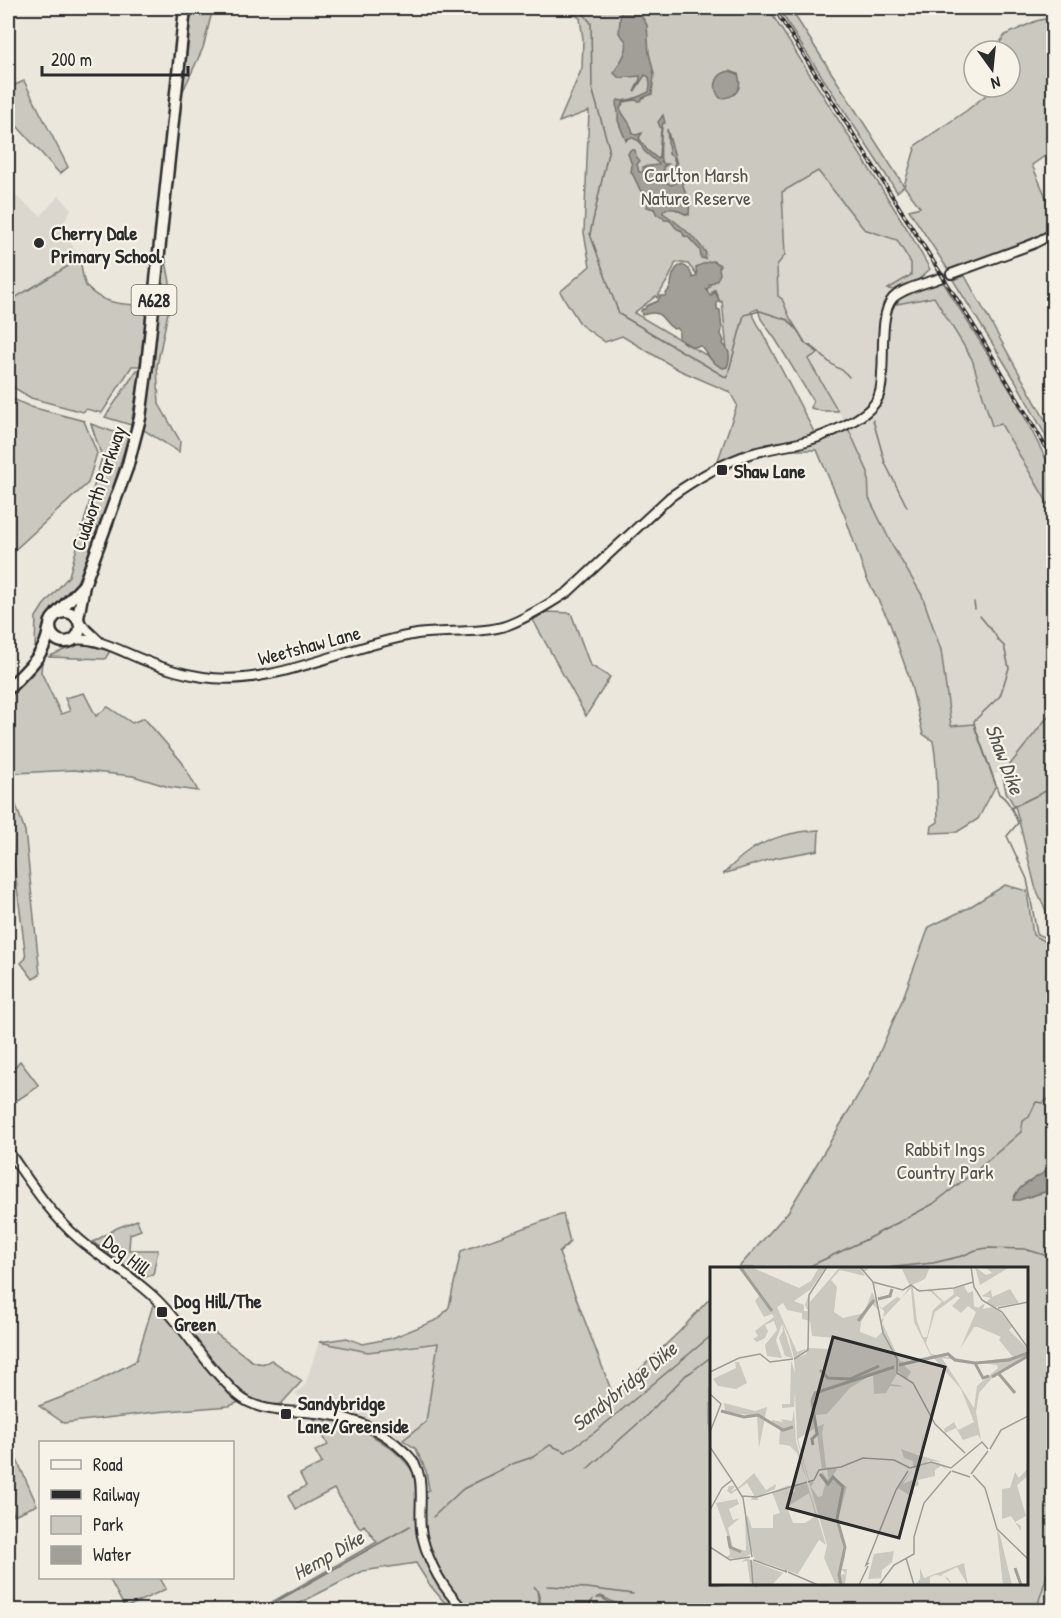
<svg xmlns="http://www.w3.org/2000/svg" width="1061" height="1618" font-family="'Patrick Hand',sans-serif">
<rect width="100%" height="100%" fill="#ebe7dd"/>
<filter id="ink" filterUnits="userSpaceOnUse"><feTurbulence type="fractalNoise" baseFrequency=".0167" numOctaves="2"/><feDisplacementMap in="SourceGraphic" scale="12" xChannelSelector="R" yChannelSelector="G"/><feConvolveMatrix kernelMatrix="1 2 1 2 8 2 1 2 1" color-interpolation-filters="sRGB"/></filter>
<g filter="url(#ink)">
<g fill="#dbd7ce">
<polygon points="818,171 864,229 897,240 911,263 911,275 888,289 894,291 897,304 933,297 972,359 992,426 1001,424 1053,512 1054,702 1051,704 1053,709 1005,771 992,775 974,724 951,726 941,651 869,498 848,428 808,358 818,353 806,344 778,296 777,265 785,255 782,192"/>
<polygon points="13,194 41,216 59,195 71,209 62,228 80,259 8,302 8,198"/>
<polygon points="319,1342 368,1352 438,1342 426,1422 403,1440 369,1420 346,1412 321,1410 295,1394 305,1385"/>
<polygon points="1053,1553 1053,1610 1036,1610"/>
</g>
<g fill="#cbc8bf" stroke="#7b7a75" stroke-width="1.5" fill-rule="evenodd">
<polygon points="192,8 213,8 203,48 183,91"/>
<path d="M 564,8 L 768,8 L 909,232 L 930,269 C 919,280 904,293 888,289 L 911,275 L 911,263 L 897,240 L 864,229 L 818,171 L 782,192 L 785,255 L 777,265 L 778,296 L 782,299 L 790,318 L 806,344 L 818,353 L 808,359 L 838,411 L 821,411 L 811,408 L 813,401 L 776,340 L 761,319 L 758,309 L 751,311 L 814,432 L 800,440 L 716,466 L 737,405 L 730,392 L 679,370 L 622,336 L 605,342 L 581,325 L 560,292 L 590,266 L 584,233 L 589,111 L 559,122 L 582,68 L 583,39 L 580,18 ZM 676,262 L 688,264 L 707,288 L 708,296 L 715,290 L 720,302 L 722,301 L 727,351 L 721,364 L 634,313 L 656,296 L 657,298 L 670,276 Z"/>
<polygon points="779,8 790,8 904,186 916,145 966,111 986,95 992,87 1010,87 1010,51 994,51 1005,35 1036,21 1053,17 1053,150 1032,165 1053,213 1053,229 1022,243 949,271 909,210 920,207 904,186 897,192 793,32"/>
<polygon points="24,81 68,167 60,174 8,116 8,88"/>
<polygon points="164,250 172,293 157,366 159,404 180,441 179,452 142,429 152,374"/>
<path d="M 80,259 C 82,267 82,281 87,287 C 102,305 126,304 147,306 L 140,366 L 132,366 L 102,413 L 86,409 L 83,412 L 31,398 L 8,384 L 8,302 Z"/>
<polygon points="965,276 1053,434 1053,449 1015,380 953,280"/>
<polygon points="943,282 1015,398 1053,473 1053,512 1001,424 992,426 972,359 934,297 897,304 899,298 916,290"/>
<polygon points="137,370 140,371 131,425 105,417"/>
<polygon points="13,399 31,407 84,421 97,453 88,483 8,556 8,475 9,474 8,472 8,402"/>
<polygon points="91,424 128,437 109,501 76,585 44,620 41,644 35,648 36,617 43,606 69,576 102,457"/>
<path d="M 848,428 L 868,472 L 869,498 L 893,547 L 922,595 L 941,650 L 951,726 L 974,724 L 996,785 L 978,819 L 957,832 L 931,833 L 932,826 L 938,822 C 937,795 938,768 933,741 L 923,734 L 909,677 L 889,621 L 866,577 L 845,516 L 817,450 L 779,450 L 813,444 Z"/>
<polygon points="546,612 571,613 590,665 610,677 586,716 533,620"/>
<polygon points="80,643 110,651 105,659 48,657"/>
<polygon points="42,661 41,672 61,714 70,711 65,698 84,693 96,716 108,707 132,723 144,718 182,762 198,791 169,787 133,776 74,770 16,773 8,777 8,694"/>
<polygon points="1053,702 1053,927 1035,886 1016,809 1006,792 1002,772 1005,771 1053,710 1051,704"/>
<polygon points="8,782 25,831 40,975 33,979 21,963 26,958 10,833 8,825"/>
<path d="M 819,830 L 818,850 L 775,858 L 723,874 C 731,867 739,858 748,852 C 768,838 795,831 819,830 Z"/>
<path d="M 1005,885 L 1027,891 L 1033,935 L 1054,946 L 1054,1553 L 1036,1610 L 625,1610 L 617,1604 L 601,1596 L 596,1598 L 602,1598 L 622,1610 L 588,1610 L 593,1599 L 586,1610 L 542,1610 L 538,1591 L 534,1586 L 537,1591 L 540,1610 L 451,1610 L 429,1584 L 416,1563 L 363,1571 L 286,1610 L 258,1610 L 377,1542 L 364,1525 L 360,1528 L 334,1489 L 296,1509 L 289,1495 L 306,1486 L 300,1474 L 322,1463 L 315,1451 L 328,1445 L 312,1415 C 346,1418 401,1445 416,1478 C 419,1483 418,1491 418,1497 L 429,1490 L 426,1471 L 416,1449 L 403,1440 L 426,1422 L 438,1343 L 368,1352 L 319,1342 L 347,1338 L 363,1344 L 392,1338 L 439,1319 L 449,1307 L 461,1251 L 563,1214 L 570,1242 L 559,1253 L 613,1395 L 679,1332 L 711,1297 L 712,1584 L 1026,1584 L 1026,1268 L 738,1268 L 788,1212 L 869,1077 L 903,998 L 929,927 L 968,908 Z"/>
<polygon points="20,1061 39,1086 13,1103 8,1096 8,1075"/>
<polygon points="137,1220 141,1230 130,1234 129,1250 158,1250 153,1275 141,1278 93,1242 117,1228"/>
<polygon points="155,1298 242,1399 237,1403 229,1406 156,1412 64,1423 39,1406 83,1389 136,1361"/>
<path d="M 199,1326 L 207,1327 L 252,1361 C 259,1364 264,1365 271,1360 L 302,1381 L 281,1404 C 274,1406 256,1402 250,1398 C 236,1391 199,1351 192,1337 C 190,1333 191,1333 193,1328 Z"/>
<polygon points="13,1451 37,1505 14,1515 8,1500 8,1452"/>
<polygon points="109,1578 160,1578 166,1589 125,1608"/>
</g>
<g fill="#a29f98" stroke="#72716c" stroke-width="1.5">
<path d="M 621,8 L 638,8 L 642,13 L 642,17 L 647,25 L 649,53 L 654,74 L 652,94 L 643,98 L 640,101 L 634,100 L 624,102 L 620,108 C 623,117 632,123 633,134 L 636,135 L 642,133 L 639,138 L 647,150 L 658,159 L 659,157 L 661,129 L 658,122 L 663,115 L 665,123 L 663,123 C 661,128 660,154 661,161 L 664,164 L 668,164 L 663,167 L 664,175 L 674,174 L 666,177 L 666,182 L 671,185 L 676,183 L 679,178 L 674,165 L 675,162 L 673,157 L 669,154 L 667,129 L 685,192 L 690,200 L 689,215 C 678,213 678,206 664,210 L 663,213 C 678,223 696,238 706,253 L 705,259 L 701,258 L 700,250 L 688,237 L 684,236 L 682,231 C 681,230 678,230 676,228 C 672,224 672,219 664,220 L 663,217 L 657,215 L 654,209 L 647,207 L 648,201 L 644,199 L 645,196 C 637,189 638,181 631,172 L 632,165 L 628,154 L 630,150 L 635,150 L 636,156 L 640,161 L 637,164 L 639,172 L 643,172 L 643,167 L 658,165 L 659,164 L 644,151 L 639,141 L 633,138 L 628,138 L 626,141 C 624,136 619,124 618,120 C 618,113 619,111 616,105 L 618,100 C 626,103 641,96 649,92 L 650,85 L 649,77 L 645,75 L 634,92 L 640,79 L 640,76 L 619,78 L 614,73 C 618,65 629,51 626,42 C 625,39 621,36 619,33 Z"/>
<path d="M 730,71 L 738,74 C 743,89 736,98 720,98 C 711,87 716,73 730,71 Z"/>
<path d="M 713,261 L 720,265 L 719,268 L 720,274 L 716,281 L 709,285 L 710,287 L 706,289 L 710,296 L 713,294 L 714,290 L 719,300 L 717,302 L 717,309 L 720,310 L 722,329 L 721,334 L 724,341 L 723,344 C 731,351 730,358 727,367 L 723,368 C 709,362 710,356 701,346 L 692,347 L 679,339 L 679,330 L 677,328 L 674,329 C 659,320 665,308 642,315 L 641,311 L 642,309 L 645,309 L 646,306 L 658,301 L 660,296 L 665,296 C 666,293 668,291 670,288 C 672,284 671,281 672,278 C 677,260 688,263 693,278 L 697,276 L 696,267 C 702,264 707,262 713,261 Z"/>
<path d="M 1047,1170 C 1055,1175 1052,1184 1048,1191 L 1019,1200 L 1013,1200 C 1018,1184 1035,1180 1047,1170 Z"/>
</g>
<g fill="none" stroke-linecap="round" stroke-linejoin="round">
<g stroke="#72716c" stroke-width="1.5">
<path d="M 579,8 L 591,23 L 592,88 L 609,148 L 590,234 L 619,314 L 727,378 L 744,315 L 760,311 L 788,320 L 798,331 L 804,343 C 820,349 821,357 833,365 C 841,371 841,367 849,377"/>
<polyline points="873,420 885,463 907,507"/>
<polyline points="974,602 975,609"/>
<path d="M 980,616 L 994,633 L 998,640 L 1004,646 L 1009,668 L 1000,696 L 974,721 L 975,728 L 999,794 C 1009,800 1014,813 1018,823 L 1007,836 L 1027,879 L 1037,934 L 1054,942"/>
<polyline points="1011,808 1054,787"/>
<polyline points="1050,1165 1054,1146"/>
<polyline points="806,1268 867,1239 933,1204 978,1169 1021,1132 1023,1121 1029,1117 1036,1102 1043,1103 1054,1095"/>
<polyline points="886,1268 933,1263 962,1256 976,1250 987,1248 1025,1249 1054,1258"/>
<polyline points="587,1469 643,1419 686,1375 691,1372 712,1356"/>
<polyline points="433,1517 463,1489 512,1464 533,1457 550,1445 566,1452 595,1432 712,1335"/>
<polyline points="547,1586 587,1588 633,1594"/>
<polyline points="261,1610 410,1526"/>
</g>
<g stroke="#2b2b2b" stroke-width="12">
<g id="tertiary">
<polyline points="951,274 1033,244 1054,233"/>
<polyline points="80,623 100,642"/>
<path d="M 73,640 C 99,637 122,652 146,661 C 165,669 184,674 203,677 C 272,688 348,645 417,634 C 444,630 484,634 508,625 C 529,617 549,604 568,592 L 670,497 C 694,480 722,463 750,454 C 766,449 783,447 799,443 C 820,438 862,421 875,403 C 881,395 882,383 882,373 C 884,354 880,311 893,298 C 903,288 927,283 940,278"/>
<path d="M 8,1151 C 30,1182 50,1214 79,1239 C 103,1260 131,1275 154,1297 C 182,1323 200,1358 227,1384 C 233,1391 240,1398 248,1402 C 266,1411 285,1411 305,1412 C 346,1415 377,1424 407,1454 C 430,1476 416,1508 422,1536 C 429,1564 444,1590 464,1610"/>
</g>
</g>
<g stroke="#2b2b2b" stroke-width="15">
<g id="trunk">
<circle cx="65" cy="627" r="15"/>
<polyline points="57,613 84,585"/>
<polyline points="78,618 84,585 127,468 140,418 147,365 185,8"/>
<path d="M 8,689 C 25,671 46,655 49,629"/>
</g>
</g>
<use href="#tertiary" stroke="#f7f3e8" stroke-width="8"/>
<use href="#trunk" stroke="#f7f3e8" stroke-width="10"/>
<g stroke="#2b2b2b" stroke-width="4">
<polyline id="rail" points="774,8 982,339 1054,461"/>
</g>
<use href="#rail" stroke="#f7f3e8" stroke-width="1.5" stroke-dasharray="4.5" stroke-linecap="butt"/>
</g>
</g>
<g fill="#2b2b2b" stroke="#f7f3e8" stroke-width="2">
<circle cx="39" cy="243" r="6"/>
<rect x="716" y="464" width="12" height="12" rx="3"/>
<rect x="156" y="1306" width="12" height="12" rx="3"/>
<rect x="280" y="1408" width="12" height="12" rx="3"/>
</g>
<g text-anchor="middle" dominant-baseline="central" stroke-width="4.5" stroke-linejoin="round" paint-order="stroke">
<rect fill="#f7f3e8" stroke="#686764" stroke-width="1.5" x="131.5" y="285" width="45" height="30" rx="4.5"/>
<g font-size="18" font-weight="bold" fill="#2b2b2b">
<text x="154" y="300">A628</text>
</g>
<g font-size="20" fill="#535250" stroke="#f7f3e8">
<text x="696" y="174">Carlton Marsh<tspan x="696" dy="23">Nature Reserve</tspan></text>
<text x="945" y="1148">Rabbit Ings<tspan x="945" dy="23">Country Park</tspan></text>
</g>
<g font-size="20" font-weight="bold" fill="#2b2b2b" stroke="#f7f3e8" text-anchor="start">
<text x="51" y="232">Cherry Dale<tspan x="51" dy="23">Primary School</tspan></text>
<text x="734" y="470">Shaw Lane</text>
<text x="174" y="1300">Dog Hill/The<tspan x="174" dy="23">Green</tspan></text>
<text x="298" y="1402">Sandybridge<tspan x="298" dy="23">Lane/Greenside</tspan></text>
</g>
<g font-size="20" fill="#2b2b2b" stroke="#f7f3e8">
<text transform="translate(98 488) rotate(-71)">Cudworth Parkway</text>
<text transform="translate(309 645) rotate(-15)">Weetshaw Lane</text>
<text transform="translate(127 1255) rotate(38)">Dog Hill</text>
</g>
<g font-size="21" font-style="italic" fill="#555451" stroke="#f7f3e8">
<text transform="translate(1005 759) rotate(69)">Shaw Dike</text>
<text transform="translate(624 1386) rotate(-39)">Sandybridge Dike</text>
<text transform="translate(328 1555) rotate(-30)">Hemp Dike</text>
</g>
</g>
<g transform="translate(710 1267)">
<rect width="318" height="318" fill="#ebe7dd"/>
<path d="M 28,0 L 41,0 L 89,21 L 101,14 L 109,0 L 116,0 L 101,22 L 84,34 L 94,38 L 94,44 L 98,44 L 95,38 L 99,27 L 99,46 L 100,35 L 130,0 L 149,0 L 155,9 L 130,3 L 121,13 L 127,20 L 124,45 L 133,51 L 154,46 L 162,25 L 171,42 L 187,30 L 191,32 L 200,19 L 192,2 L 159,1 L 154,6 L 151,0 L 220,0 L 215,12 L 202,18 L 207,24 L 222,23 L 234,35 L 244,27 L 243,22 L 254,19 L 258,26 L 263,24 L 264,39 L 268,41 L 275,36 L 273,42 L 283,40 L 291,46 L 302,60 L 299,63 L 318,82 L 318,89 L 282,111 L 269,126 L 266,145 L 271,173 L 268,168 L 253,173 L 246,161 L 235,166 L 234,162 L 244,155 L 248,163 L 264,155 L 251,122 L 223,90 L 193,97 L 201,105 L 196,113 L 186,102 L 187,107 L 181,117 L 189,118 L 193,120 L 180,119 L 176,126 L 164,127 L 163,107 L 140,121 L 117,147 L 106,148 L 103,135 L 105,161 L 88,172 L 99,213 L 104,215 L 101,220 L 108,230 L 112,229 L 115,218 L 112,204 L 118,213 L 117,201 L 112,202 L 106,160 L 114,157 L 112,166 L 116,200 L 127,202 L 123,209 L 137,220 L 128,252 L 135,290 L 129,308 L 136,307 L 131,302 L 137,302 L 135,318 L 125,316 L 114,291 L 117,278 L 87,173 L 85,126 L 84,140 L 72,141 L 72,137 L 80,137 L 81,93 L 85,106 L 84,92 L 96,87 L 99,81 L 118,82 L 125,71 L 102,69 L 100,54 L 92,52 L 92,46 L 77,43 L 73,36 L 67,40 L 87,85 L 98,81 L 84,91 L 79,71 L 72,55 L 83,91 L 75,89 L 69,71 L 73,64 L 72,57 L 66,73 L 72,91 L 57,89 L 55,78 L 67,63 L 64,54 L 55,58 L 58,64 L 55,71 L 47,75 L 43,72 L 48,69 L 45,64 L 64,50 L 62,47 L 54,50 L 45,34 L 49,29 ZM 201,21 L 204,55 L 221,89 L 195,95 L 190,94 L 171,53 ZM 203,21 L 221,25 L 232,35 L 223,43 L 217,70 L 213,70 L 207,54 ZM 247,29 L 250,31 L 242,39 L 251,46 L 258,39 L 266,45 L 250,82 L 264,60 L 268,60 L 291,70 L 289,73 L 303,90 L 268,95 L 221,87 L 216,76 L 225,45 ZM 167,36 L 174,44 L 172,65 L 166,71 L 150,65 L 151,55 L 162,37 L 169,43 ZM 232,91 L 287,98 L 288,101 L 267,119 L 264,141 ZM 265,0 L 276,8 L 282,6 L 275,0 L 300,0 L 270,18 ZM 300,22 L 309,36 L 285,40 L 276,35 L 281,31 L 272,29 L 281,23 L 282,30 ZM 25,95 L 29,95 L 37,116 L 26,122 L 8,119 L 3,112 L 26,101 ZM 14,136 L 45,144 L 57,140 L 49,181 L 47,149 L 15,145 ZM 84,142 L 86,174 L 97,214 L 87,186 L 80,179 L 69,177 L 70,162 L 62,157 L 62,153 L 73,155 L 71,152 L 82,154 ZM 213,167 L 212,189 L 232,195 L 219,194 L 216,195 L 229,196 L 239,204 L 231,199 L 225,203 L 225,209 L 208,213 L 209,218 L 202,221 L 204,227 L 199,228 L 188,221 L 203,202 L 193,217 L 207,211 L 205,201 L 210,197 L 203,200 L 203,194 L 194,191 L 191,182 L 210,189 ZM 318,201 L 318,209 L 307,218 L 316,249 L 305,255 L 311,259 L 311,264 L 301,249 L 292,252 L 292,222 L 300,221 L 305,205 L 309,211 ZM 44,206 L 56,223 L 66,217 L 65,222 L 47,230 L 48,233 L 41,233 L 44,228 L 37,216 L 21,227 L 17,224 L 19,219 L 25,219 L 21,225 L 30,219 ZM 97,216 L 116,278 L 109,273 L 88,307 L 45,293 L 38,274 L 41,287 L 31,292 L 16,291 L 20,287 L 17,267 L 6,236 L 27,232 L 29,237 L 19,242 L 23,253 L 30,251 L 18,261 L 19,265 L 23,280 L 36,284 L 35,250 L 38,249 L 42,261 L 63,261 L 63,248 L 70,246 L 62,225 L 79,218 L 81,226 L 85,224 L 84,217 ZM 99,226 L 106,249 L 95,256 L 83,256 L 77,240 ZM 287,264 L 290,268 L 302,318 L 293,318 ZM 184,284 L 182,295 L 172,303 L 171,311 L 158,312 L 164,287 ZM 37,291 L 42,294 L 73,306 L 62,318 L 44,318 L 40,315 L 37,294 L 31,295 ZM 254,296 L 258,318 L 247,300 L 231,308 L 238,311 L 242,318 L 234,309 L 225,308 L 220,310 L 220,318 L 205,318 L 210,312 L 210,301 L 214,311 Z" fill="#cbc8bf" fill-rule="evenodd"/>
<path fill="none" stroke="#a29f98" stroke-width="3" d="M 30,0 L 62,44M 168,32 L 180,29 L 182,22M 148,54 L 164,33M 266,96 L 299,93 L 318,86M 189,98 L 238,87 L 245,93 L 265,96 L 273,111 L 279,109M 110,103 L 118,111 L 140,112 L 169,99M 289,107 L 305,126M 282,110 L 318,89M 11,144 L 34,150 L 48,148 L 73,163 L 83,160M 103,178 L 102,172 L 107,167 L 102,134 L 105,126 L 184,100M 110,207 L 118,217 L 123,210 L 133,220 L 127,252 L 135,280 L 129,308 L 131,318M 18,269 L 20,280 L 31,285M 305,301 L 311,318"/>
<path fill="none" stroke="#9e9c96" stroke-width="1.5" d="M 150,0 L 163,15 L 193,23 L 201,18 L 209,24 L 244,21 L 263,15M 261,0 L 264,20 L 272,33 L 292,45 L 318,81M 163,15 L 173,66 L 187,92 L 187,106 L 203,116 L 225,157 L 255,186M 288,41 L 318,35M 84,92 L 98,83 L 99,28 L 117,0M 0,105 L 29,91 L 50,87 L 60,95 L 83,92M 0,127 L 11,137 L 0,165M 0,180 L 22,213 L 12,221 L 0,243M 280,182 L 291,163 L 318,149M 200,201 L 221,195 L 241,201M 241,201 L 272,175 L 278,182M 242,204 L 260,210M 261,207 L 278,184M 263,208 L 275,221 L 287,262 L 318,292M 22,213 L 33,231 L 42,290M 98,215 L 104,213 L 109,203 L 131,200 L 153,191 L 184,193 L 200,201M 32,229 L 47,230 L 97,215M 0,280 L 20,293 L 40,290M 196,291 L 204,318M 41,293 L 43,318M 43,293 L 77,305 L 75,303M 159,296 L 156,298 L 186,223 L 198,204M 78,305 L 108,318M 149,318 L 158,299M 169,318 L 184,298 L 204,287 L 204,270 L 214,236 L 241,204"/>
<path fill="#2b2b2b" fill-opacity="0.15" stroke="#2b2b2b" stroke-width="3" d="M 123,70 L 235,100 L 189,271 L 77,241 Z"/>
<rect width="318" height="318" fill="none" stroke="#2b2b2b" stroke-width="3"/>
</g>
<rect width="1061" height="1618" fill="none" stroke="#f7f3e8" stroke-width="30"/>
<rect x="15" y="15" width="1031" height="1588" fill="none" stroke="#2b2b2b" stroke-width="2" filter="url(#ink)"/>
<rect x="39" y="1441" width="195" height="138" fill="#f7f3e8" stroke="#a5a39c" stroke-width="1.5"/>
<rect x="51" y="1460" width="30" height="9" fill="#f7f3e8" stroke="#a5a39c" stroke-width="1.5"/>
<text x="93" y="1471" font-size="18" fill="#2b2b2b">Road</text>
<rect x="51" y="1490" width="30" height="9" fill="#2b2b2b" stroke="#a5a39c" stroke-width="1.5"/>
<text x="93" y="1501" font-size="18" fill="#2b2b2b">Railway</text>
<rect x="51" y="1516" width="30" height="18" fill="#cbc8bf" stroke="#a5a39c" stroke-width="1.5"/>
<text x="93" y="1531" font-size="18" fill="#2b2b2b">Park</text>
<rect x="51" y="1546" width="30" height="18" fill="#a29f98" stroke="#a5a39c" stroke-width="1.5"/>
<text x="93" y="1561" font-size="18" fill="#2b2b2b">Water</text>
<g transform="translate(992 69) rotate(165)"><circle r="28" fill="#f7f3e8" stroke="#a5a39c" stroke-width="1.5"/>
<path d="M0-4.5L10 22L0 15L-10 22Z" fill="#2b2b2b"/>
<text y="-9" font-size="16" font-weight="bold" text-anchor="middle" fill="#2b2b2b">N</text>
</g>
<path d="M42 66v9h146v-9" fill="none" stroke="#2b2b2b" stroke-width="3"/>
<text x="51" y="66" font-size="18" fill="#2b2b2b" stroke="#f7f3e8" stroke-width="4.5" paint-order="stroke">200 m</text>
</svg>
